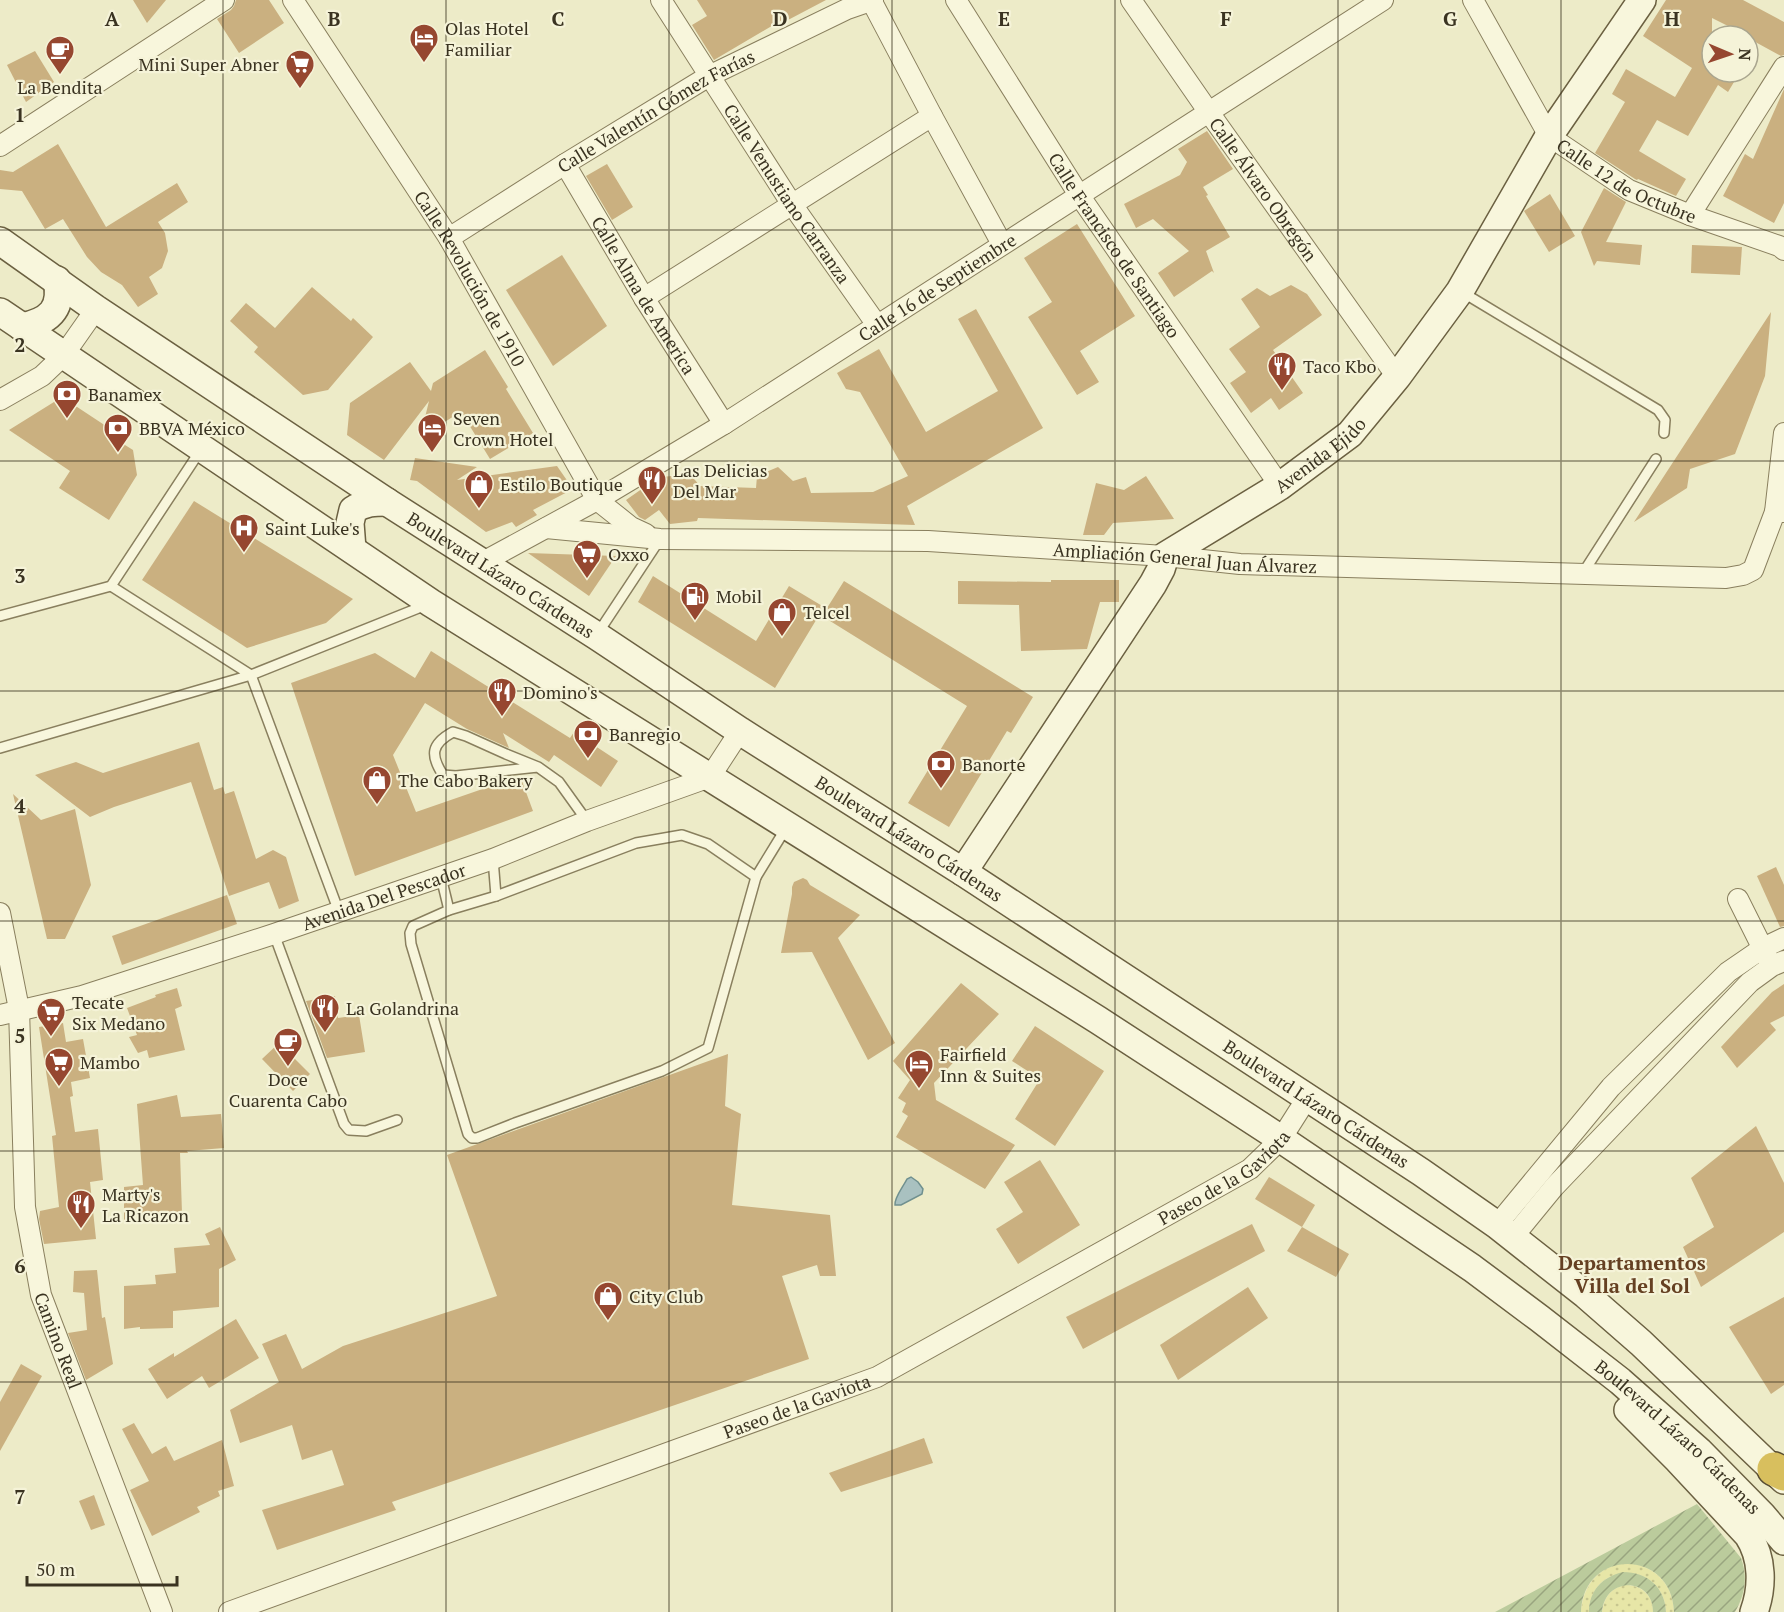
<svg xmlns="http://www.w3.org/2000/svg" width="1784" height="1612" font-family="'PT Serif',serif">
<defs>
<pattern id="sand-dots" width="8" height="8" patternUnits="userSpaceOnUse" patternTransform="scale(1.5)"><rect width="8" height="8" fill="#e7e6a7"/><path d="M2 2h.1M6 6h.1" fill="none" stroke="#c7c68f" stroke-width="1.8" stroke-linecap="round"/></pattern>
<pattern id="garden-furrows" width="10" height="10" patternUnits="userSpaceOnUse" patternTransform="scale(1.5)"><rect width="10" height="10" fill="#bbcb9c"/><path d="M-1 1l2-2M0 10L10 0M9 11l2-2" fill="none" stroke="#99a57f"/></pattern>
</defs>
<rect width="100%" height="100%" fill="#edebc8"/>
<g fill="url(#sand-dots)">
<path d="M 1628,1563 C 1656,1566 1673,1585 1674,1612 L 1666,1612 C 1664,1560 1590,1560 1589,1612 L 1581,1612 C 1583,1584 1600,1565 1628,1563 Z"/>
<path d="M 1625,1585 C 1641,1585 1653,1595 1653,1612 L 1602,1612 C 1604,1598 1610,1588 1625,1585 Z"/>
</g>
<g fill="url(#garden-furrows)">
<path d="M 1697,1504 L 1741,1558 C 1748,1577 1745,1595 1735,1612 L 1674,1612 C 1672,1548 1583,1548 1581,1612 L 1495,1612 Z"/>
<path d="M 1623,1572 C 1647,1572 1665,1587 1666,1612 L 1653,1612 C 1653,1577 1605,1576 1602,1612 L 1589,1612 C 1589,1591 1602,1577 1623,1572 Z"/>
</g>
<path fill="#a9c1c0" stroke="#70908f" stroke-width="1.5" d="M 911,1177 L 918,1182 L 923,1189 L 922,1194 L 901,1205 L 895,1205 C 894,1198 903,1187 907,1179 Z"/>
<g fill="#cab080">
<polygon points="133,0 166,0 147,23"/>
<polygon points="236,0 269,0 284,23 239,53 217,19 231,10 234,6"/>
<polygon points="697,0 826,0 788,20 787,17 714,60 692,25 707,16"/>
<polygon points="1666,0 1743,0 1784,22 1784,55 1781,56 1748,38 1748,36 1712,18 1712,72 1740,72 1728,92 1718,85 1688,136 1657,120 1639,151 1686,179 1676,196 1638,179 1637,180 1635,179 1595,153 1625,102 1612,94 1626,69 1675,97 1692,68 1643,36"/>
<polygon points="35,51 54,82 26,102 7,65"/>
<polygon points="1784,89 1784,203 1774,223 1723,196 1745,154 1753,159"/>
<polygon points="1207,131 1233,169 1203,187 1208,195 1206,196 1230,237 1206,251 1214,273 1212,271 1174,297 1158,273 1189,251 1153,219 1136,228 1124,204 1180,175 1187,162 1178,149"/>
<polygon points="58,144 106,227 177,183 188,202 158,222 165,233 168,251 162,268 149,277 158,294 138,307 122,285 101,272 87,257 63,219 45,229 22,191 0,189 0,170 13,172"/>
<polygon points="607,164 633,207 612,220 586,176"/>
<polygon points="1604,188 1626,202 1606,242 1642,245 1640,265 1597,261 1594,266 1581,232"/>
<polygon points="1550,194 1575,236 1549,252 1524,211"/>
<polygon points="1077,224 1135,316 1080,351 1099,382 1077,395 1028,317 1052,302 1024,258"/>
<polygon points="1692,245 1742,247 1740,275 1691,273"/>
<polygon points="562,255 607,326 553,366 506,290"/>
<polygon points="1291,285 1307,294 1322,315 1273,350 1303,393 1279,410 1271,398 1251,413 1230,383 1246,372 1229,349 1260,327 1241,299 1257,288 1270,296"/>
<polygon points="312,287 351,321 353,318 373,337 328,390 303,395 254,352 258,347 230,321 246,303 275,328"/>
<polygon points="976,309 1043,428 907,506 915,525 698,518 697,521 670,524 659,510 645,520 639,517 626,500 646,486 658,489 662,477 690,474 700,486 756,488 757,476 778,467 793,481 806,477 811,493 873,492 908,476 860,392 846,389 837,373 879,349 926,432 998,391 958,319"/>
<polygon points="1771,312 1765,376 1735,454 1690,469 1687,488 1634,522"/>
<polygon points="485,350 508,387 506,389 533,433 490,459 463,415 456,419 454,416 420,438 429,401 384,460 347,435 350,403 410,362 431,391 433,383"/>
<polygon points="62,397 112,430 109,435 133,450 137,475 109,520 59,488 70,471 9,430"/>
<polygon points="415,458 477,467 457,480 557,466 573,489 533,510 537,515 516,527 512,522 486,532 417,481 410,480"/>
<polygon points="1146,476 1174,519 1113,523 1104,535 1083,535 1096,483 1124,490"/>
<polygon points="194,501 353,599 326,623 247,648 142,580"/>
<polygon points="528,553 616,556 589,596"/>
<polygon points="653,576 756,641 789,586 824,607 775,688 638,602"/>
<polygon points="1051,580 1119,580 1119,602 1100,602 1087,649 1021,651 1019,605 958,604 958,581 1051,582"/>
<polygon points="844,581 1033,697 1011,733 1007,731 949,827 908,803 967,706 822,616"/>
<polygon points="431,651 570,738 574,732 618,761 601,787 554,755 549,762 503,733 509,748 467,729 425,703 393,755 416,812 520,776 533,811 355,876 291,683 375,653 415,678"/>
<polygon points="199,742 214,790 223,787 225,794 234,791 256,859 273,850 286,857 299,901 279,909 269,882 229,896 191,782 114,807 90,817 35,775 76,762 103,773"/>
<polygon points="13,794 41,820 75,809 91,885 65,939 47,939"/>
<polygon points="1776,867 1784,885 1784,926 1780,927 1757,876"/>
<polygon points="803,878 807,880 810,885 860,915 838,938 895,1043 868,1060 812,952 781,953 792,894 792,887 794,882"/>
<polygon points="227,895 237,924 122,965 112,936"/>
<polygon points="961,983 999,1014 934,1083 936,1100 1015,1145 985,1189 896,1137 908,1116 902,1112 906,1103 898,1098 910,1080 893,1061"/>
<polygon points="1784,984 1784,1016 1770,1023 1776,1030 1737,1068 1721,1047 1772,992"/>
<polygon points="177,988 182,1006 175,1009 185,1050 149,1058 147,1050 138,1053 129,1037 137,1035 127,1008 156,997 155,995"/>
<polygon points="335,996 338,1018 359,1015 365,1052 327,1058 306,1001"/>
<polygon points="63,1023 66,1042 83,1039 90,1078 71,1082 73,1096 70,1097 75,1132 98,1129 103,1180 90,1182 96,1239 44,1244 39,1219 40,1211 59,1207 52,1136 56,1135 39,1027"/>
<polygon points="1035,1026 1104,1071 1055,1146 1015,1119 1040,1079 1012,1061"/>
<polygon points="279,1043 310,1074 293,1091 262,1059"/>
<polygon points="728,1054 725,1106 741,1114 732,1205 830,1215 836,1276 820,1276 817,1265 782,1276 809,1359 392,1502 396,1510 277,1550 262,1510 344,1485 332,1450 302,1460 292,1425 240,1443 230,1410 279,1382 262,1344 286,1334 302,1369 343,1346 497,1296 447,1155"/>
<polygon points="177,1095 181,1117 221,1114 224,1148 187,1151 188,1153 180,1153 182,1213 139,1214 124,1220 124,1187 143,1185 137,1104"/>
<polygon points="1756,1126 1784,1183 1784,1232 1701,1287 1683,1247 1714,1227 1691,1178"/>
<polygon points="1040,1160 1080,1225 1018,1264 996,1229 1023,1212 1004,1182"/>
<polygon points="1269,1177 1315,1205 1302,1227 1255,1199"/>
<polygon points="1252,1224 1265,1251 1083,1349 1066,1317"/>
<polygon points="220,1227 236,1260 219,1269 219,1307 173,1311 173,1328 140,1329 140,1327 124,1329 124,1286 156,1284 155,1275 176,1273 174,1248 210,1245 205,1234"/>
<polygon points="1302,1227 1349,1254 1336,1277 1287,1251"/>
<polygon points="97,1270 102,1318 105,1317 113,1364 86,1380 68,1333 87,1330 84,1293 73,1292 74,1271"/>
<polygon points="1248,1287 1268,1318 1178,1380 1160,1345"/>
<polygon points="1784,1297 1784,1385 1771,1394 1729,1327"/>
<polygon points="236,1319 259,1358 209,1388 202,1376 167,1399 148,1369 174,1353 174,1357"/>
<polygon points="21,1364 42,1376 0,1451 0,1402"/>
<polygon points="134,1423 152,1454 166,1446 174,1461 222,1440 234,1486 218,1491 220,1496 197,1507 200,1512 152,1536 130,1490 149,1481 122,1429"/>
<polygon points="924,1438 933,1463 841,1492 829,1473"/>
<polygon points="94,1495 105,1525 91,1530 79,1501"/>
</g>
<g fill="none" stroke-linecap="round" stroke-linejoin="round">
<g stroke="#897f5e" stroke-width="12">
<g id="lane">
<polyline points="1462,292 1658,410 1665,420 1664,433"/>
<polyline points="1583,573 1656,459"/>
<polyline points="0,616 111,586 200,451"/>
<polyline points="598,633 660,539"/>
<polyline points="0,748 251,675 111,586"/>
<path d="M 538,767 L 456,776 L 443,775 C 430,755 431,744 453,732 L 466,736 L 506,754 L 538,767 L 559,782 L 587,821"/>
<polygon points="682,835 708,844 756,877 708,1048 662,1071 515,1123 477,1138 472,1138 468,1134 411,944 410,933 413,926 449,910 496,896 636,843"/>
<polyline points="493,859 496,896"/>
<polyline points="441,877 449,910"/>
<polyline points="756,877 786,828"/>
<polyline points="339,912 251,675 426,605"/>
<polyline points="274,934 344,1124 349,1130 366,1131 397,1120"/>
</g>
</g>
<g stroke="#897f5e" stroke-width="22">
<g id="street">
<path id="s1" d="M 293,0 L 449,238 L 597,500 L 631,527 L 646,534"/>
<path id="s2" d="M 661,0 L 791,203 L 877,325"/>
<polyline points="871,0 932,116 1002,244"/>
<path id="s3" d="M 956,0 L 1079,195 L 1280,486"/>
<path id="s4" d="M 1131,0 L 1208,111 L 1397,377"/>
<path id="s5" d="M 1473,0 L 1549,136 L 1629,190 L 1690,215 L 1779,246 L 1784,250"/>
<polyline points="0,146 224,0"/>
<path id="s6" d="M 565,164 L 644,298 L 724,424"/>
<polyline points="1690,215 1784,67"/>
<path id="s7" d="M 449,238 L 565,164 L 709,76 L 847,9 L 873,0"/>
<polyline points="644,298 932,116"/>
<polyline points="0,400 42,376 63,356 96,309"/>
<polyline points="1775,512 1784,433"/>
<path id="s8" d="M 546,528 L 660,539 L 928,541 L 1165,556 L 1240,564 L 1726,578 L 1743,575 L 1753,570 L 1775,512 L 1784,512"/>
<path id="s9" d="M 483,562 L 597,500 L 724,424 L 1383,0"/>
<polyline points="1738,899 1768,959"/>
<path id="s10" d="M 0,913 L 19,1009 L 25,1207 L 41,1295 L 162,1612"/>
<path id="s11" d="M 0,1015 L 82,996 L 274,934 L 493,859 L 587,821 L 710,777 L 740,731"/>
<polyline points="1497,1225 1611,1087 1728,972 1763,948 1784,938"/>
<polyline points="1513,1237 1554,1187 1750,982 1772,966 1784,961"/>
<path id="s12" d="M 229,1612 L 877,1377 L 1250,1169 L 1281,1139 L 1307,1098"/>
</g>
</g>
<g stroke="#6b6041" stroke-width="30">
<g id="secondary">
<path id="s13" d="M 0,241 L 96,309 L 387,502 L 597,636 L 740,731 L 963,872 L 1421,1172 L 1497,1225 L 1586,1295 L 1641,1343 L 1784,1480"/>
<path id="s14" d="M 0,312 L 431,603 L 1098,1020 L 1281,1139 L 1472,1268 L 1539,1318 L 1620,1381 L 1699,1451 L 1762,1515 L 1784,1541"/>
<path d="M 22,327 C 50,321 63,309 57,280"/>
<path d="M 352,549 L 350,523 L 353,510 C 365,502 374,502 387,502"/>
<path id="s15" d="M 963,872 L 1153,584 L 1161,569 L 1165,556 L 1280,486 L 1350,434 L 1397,377 L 1460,291 L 1549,136 L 1642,0"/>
<path d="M 1628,1410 L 1678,1460 L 1748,1535 C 1763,1558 1763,1587 1754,1612"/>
</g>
</g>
<g stroke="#574c32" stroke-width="36">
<polyline id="highway" points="1774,1469 1784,1474"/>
</g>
<use href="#lane" stroke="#f8f6dc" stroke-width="9"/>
<use href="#street" stroke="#f8f6dc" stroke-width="20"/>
<use href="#secondary" stroke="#f8f6dc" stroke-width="27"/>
<use href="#highway" stroke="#d8bf5e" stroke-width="33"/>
</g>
<path fill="none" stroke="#3a3321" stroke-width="1.5" stroke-opacity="0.55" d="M 223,0 L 223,1612M 446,0 L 446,1612M 669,0 L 669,1612M 892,0 L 892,1612M 1115,0 L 1115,1612M 1338,0 L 1338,1612M 1561,0 L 1561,1612M 0,230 L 1784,230M 0,461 L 1784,461M 0,691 L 1784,691M 0,921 L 1784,921M 0,1151 L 1784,1151M 0,1382 L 1784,1382"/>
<defs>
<g id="hotel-pin" transform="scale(1.5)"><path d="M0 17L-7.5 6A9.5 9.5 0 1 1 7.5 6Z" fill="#964730" stroke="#f5f3d8"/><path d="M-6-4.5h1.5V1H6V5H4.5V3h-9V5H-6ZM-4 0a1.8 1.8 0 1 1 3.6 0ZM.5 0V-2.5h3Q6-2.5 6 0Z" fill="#fff"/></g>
<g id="cafe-pin" transform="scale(1.5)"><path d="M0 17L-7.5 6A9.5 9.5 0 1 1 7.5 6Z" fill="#964730" stroke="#f5f3d8"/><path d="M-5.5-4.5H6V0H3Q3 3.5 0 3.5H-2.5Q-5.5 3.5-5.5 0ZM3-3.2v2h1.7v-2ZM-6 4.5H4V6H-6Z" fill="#fff"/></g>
<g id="supermarket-pin" transform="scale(1.5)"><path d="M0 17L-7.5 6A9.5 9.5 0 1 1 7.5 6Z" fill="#964730" stroke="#f5f3d8"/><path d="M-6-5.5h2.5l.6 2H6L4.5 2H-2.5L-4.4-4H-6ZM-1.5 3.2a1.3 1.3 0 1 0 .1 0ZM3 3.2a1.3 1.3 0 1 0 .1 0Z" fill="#fff"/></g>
<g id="restaurant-pin" transform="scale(1.5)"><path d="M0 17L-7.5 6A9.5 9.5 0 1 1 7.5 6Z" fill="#964730" stroke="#f5f3d8"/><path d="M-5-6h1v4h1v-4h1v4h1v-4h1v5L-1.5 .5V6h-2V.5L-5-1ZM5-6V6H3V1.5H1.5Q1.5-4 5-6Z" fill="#fff"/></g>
<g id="bank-pin" transform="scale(1.5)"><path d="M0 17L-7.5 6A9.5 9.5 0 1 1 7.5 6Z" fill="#964730" stroke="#f5f3d8"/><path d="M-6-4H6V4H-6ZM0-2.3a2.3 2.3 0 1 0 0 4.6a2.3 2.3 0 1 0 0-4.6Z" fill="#fff"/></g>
<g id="shop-pin" transform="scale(1.5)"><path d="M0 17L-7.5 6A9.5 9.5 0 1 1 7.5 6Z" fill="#964730" stroke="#f5f3d8"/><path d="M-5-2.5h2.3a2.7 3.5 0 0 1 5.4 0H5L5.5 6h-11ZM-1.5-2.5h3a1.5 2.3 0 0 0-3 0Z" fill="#fff"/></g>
<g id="hospital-pin" transform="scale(1.5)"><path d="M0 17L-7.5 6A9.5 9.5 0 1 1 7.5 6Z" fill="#964730" stroke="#f5f3d8"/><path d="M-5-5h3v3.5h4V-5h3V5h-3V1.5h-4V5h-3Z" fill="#fff"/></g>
<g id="fuel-pin" transform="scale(1.5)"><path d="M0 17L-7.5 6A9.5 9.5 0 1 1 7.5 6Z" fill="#964730" stroke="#f5f3d8"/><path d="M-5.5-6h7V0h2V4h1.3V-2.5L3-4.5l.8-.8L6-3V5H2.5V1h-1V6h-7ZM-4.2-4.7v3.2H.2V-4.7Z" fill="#fff"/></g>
</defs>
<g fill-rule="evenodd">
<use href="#hotel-pin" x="424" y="38"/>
<use href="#cafe-pin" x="60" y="50"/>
<use href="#supermarket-pin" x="300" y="64"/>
<use href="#restaurant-pin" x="1282" y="366"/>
<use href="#bank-pin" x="67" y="394"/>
<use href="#bank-pin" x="118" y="428"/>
<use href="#hotel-pin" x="432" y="428"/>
<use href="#restaurant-pin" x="652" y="480"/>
<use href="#shop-pin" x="479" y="484"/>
<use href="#hospital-pin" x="244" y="528"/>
<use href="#supermarket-pin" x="587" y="554"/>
<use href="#fuel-pin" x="695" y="596"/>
<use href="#shop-pin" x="782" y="612"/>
<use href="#restaurant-pin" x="502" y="692"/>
<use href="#bank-pin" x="588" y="734"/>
<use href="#bank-pin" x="941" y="764"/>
<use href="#shop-pin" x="377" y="780"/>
<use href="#restaurant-pin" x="325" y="1008"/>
<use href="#supermarket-pin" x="51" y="1012"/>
<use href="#cafe-pin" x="288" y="1042"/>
<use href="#supermarket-pin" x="59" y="1062"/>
<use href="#hotel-pin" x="919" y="1064"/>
<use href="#restaurant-pin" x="81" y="1204"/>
<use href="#shop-pin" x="608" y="1296"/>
</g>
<g text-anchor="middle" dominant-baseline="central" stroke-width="4.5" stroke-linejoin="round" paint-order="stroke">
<g font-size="18" fill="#3a3321" stroke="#f5f3d8" text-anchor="start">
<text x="445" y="28">Olas Hotel<tspan x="445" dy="21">Familiar</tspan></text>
<text x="279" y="64" text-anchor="end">Mini Super Abner</text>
<text x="60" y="87" text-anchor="middle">La Bendita</text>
<text x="1303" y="366">Taco Kbo</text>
<text x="88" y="394">Banamex</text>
<text x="453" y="418">Seven<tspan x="453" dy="21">Crown Hotel</tspan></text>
<text x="139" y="428">BBVA México</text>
<text x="673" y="470">Las Delicias<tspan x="673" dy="21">Del Mar</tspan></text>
<text x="500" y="484">Estilo Boutique</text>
<text x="265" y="528">Saint Luke's</text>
<text x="608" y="554">Oxxo</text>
<text x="716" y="596">Mobil</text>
<text x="803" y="612">Telcel</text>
<text x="523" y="692">Domino's</text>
<text x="609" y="734">Banregio</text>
<text x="962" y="764">Banorte</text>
<text x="398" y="780">The Cabo Bakery</text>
<text x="72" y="1002">Tecate<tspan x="72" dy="21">Six Medano</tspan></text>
<text x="346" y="1008">La Golandrina</text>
<text x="940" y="1054">Fairfield<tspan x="940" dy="21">Inn &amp; Suites</tspan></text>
<text x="80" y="1062">Mambo</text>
<text x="288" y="1079" text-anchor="middle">Doce<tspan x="288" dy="21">Cuarenta Cabo</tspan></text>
<text x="102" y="1194">Marty's<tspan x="102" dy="21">La Ricazon</tspan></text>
<text x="629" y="1296">City Club</text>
</g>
<g font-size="18" fill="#3a3321" stroke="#f5f3d8">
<text stroke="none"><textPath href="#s7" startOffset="243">Calle Valentín Gómez Farías</textPath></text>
<text stroke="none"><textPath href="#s5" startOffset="246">Calle 12 de Octubre</textPath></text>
<text stroke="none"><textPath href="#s4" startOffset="231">Calle Álvaro Obregón</textPath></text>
<text stroke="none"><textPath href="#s2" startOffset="231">Calle Venustiano Carranza</textPath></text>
<text stroke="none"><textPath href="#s3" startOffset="292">Calle Francisco de Santiago</textPath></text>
<text stroke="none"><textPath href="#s1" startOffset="330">Calle Revolución de 1910</textPath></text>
<text stroke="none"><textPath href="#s9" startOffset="531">Calle 16 de Septiembre</textPath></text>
<text stroke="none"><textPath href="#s6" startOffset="153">Calle Alma de America</textPath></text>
<text stroke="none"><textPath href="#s15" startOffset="561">Avenida Ejido</textPath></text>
<text stroke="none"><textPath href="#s8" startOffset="640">Ampliación General Juan Álvarez</textPath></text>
<text stroke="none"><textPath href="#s13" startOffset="602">Boulevard Lázaro Cárdenas</textPath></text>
<text stroke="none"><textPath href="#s13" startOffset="1088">Boulevard Lázaro Cárdenas</textPath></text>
<text stroke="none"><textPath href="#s11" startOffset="402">Avenida Del Pescador</textPath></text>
<text stroke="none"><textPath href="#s13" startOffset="1574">Boulevard Lázaro Cárdenas</textPath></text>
<text stroke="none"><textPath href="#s12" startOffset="1090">Paseo de la Gaviota</textPath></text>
<text stroke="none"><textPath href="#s10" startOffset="434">Camino Real</textPath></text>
<text stroke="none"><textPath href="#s12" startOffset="604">Paseo de la Gaviota</textPath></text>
<text stroke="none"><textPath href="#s14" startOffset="2022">Boulevard Lázaro Cárdenas</textPath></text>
</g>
<g font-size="20" font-weight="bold" fill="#654022" stroke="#f5f3d8">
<text x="1632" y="1262">Departamentos<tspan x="1632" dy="23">Villa del Sol</tspan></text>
</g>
</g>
<g font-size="20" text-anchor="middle" font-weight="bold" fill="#3a3321" stroke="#f5f3d8" stroke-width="4.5" stroke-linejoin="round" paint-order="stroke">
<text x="112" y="26">A</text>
<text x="334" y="26">B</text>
<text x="558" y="26">C</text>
<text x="780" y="26">D</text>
<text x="1004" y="26">E</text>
<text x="1226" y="26">F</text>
<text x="1450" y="26">G</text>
<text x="1672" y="26">H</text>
<text x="20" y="122">1</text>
<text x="20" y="352">2</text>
<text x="20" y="583">3</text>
<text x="20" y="813">4</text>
<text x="20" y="1043">5</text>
<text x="20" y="1273">6</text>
<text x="20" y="1504">7</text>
</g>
<g transform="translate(1730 54) rotate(92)"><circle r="28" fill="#f5f3d8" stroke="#aaa68f" stroke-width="1.5"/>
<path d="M0-4.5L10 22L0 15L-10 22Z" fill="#964730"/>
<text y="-9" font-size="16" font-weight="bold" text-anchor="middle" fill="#3a3321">N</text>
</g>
<path d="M27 1576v9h150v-9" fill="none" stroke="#3a3321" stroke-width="3"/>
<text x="36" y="1576" font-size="18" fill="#3a3321" stroke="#f5f3d8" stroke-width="4.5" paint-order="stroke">50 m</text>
</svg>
